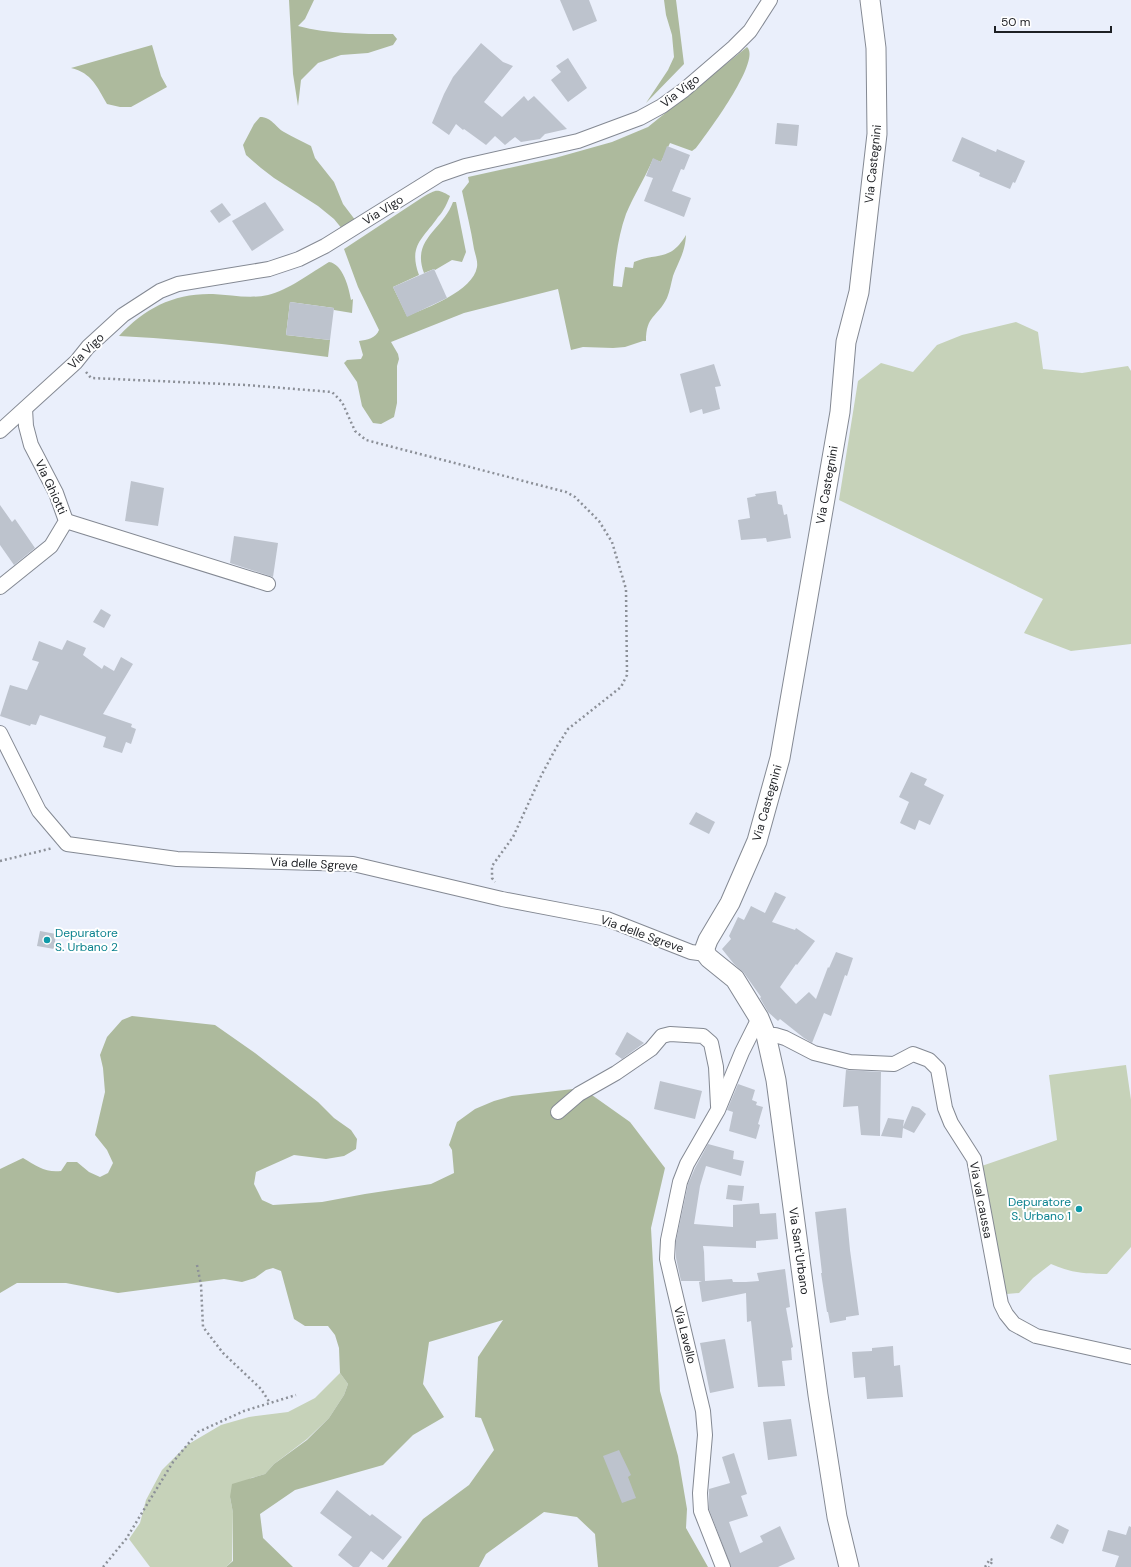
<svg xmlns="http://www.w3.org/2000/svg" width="1131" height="1567" font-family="'DM Sans',sans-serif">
<rect width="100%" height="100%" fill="#eaeffb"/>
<g fill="#c6d2b9">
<polygon points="1016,322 1038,332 1043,369 1082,373 1128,366 1131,371 1131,644 1071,651 1024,633 1043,599 839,500 858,381 881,363 913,372 937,345 962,335"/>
<path d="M 1126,1065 L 1131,1100 L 1131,1247 L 1107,1274 C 1085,1274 1072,1273 1051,1264 L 1033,1278 L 1019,1293 L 995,1295 L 973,1169 L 1057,1140 L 1049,1075 Z"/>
<polygon points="340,1373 348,1384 344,1395 329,1418 307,1439 274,1464 265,1474 251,1478 230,1497 233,1513 232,1561 226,1567 150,1567 129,1539 140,1523 146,1500 162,1470 187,1445 221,1425 249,1417 288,1412 315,1398"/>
</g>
<g fill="#adba9d">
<path d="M 289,0 L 314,0 L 305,19 L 298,26 C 329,34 360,34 393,34 L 397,39 L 393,45 L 368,53 L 341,55 L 318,63 L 301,80 L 298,106 L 293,74 Z"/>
<polygon points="664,0 676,0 684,64 646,103 668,70 674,57 672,35 666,15"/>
<path d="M 152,45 L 161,76 L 167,87 L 131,107 L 120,107 L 107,104 C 97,87 92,73 71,68 Z"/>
<path d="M 747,47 C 762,60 706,135 696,148 L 692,151 L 670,143 L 661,162 L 653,159 C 645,178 634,195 626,214 C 618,236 615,262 613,286 L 622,287 L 625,267 L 633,268 L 634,262 C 658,252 670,262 686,235 C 685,253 679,260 673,276 C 671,283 670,291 667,298 C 657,318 646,315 646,341 L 643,341 L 625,347 L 613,348 L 583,347 L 571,350 L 558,289 L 464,313 L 391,342 L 398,354 L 399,359 L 397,366 L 397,403 L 394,417 L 381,424 L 373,423 L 362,406 L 357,382 L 344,363 L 347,360 L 361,359 L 363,355 L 359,341 C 367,340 376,338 379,330 L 358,287 L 344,249 L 423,197 C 436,190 436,188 450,196 C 447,203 444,211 438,217 C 423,239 408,245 419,275 L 393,287 L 407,316 C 427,308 473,291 477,267 C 478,261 475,254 474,249 C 471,229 466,210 462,191 L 469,182 L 468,177 L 555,158 L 612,142 L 648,127 Z"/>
<path d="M 260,117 C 272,117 275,127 284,132 C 292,137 302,141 311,146 L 315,158 L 334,182 L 343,204 L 359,225 L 343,230 L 334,219 L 318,206 L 274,178 L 261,168 L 246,155 L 243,145 L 254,124 Z"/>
<path d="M 453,202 L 456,202 L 466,252 L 462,262 L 452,260 L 435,270 L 434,269 L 424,273 C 411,239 443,230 453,202 Z"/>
<path d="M 329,262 C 343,264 349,288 351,300 L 353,299 L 352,313 L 334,310 L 334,308 L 290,302 L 286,335 L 330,340 L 328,357 C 258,348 189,339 119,336 C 145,308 174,293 213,294 C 231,295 250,299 268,295 C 287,291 312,272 329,262 Z"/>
<path d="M 132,1016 L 215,1025 L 255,1053 L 318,1102 L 334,1118 L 351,1130 L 357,1139 L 356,1149 L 344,1156 L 326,1159 L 294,1155 L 256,1172 L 254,1184 L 262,1200 L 273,1205 L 322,1202 L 365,1194 L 431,1184 L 454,1173 L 452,1150 L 449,1145 L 457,1122 L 475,1109 L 494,1101 L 512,1096 L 582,1088 L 630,1122 L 665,1168 L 651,1228 L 660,1391 L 678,1456 L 687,1509 L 686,1528 L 708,1567 L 598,1567 L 595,1534 L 577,1517 L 544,1512 L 486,1554 L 479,1567 L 387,1567 L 423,1519 L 469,1485 L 494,1450 L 481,1418 L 475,1417 L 478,1357 L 503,1320 L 429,1342 L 423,1384 L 444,1417 L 413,1435 L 383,1465 L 295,1490 L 260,1514 L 263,1538 L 293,1567 L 226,1567 L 233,1561 L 233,1513 L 230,1497 L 232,1484 L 265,1474 L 274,1464 L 307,1440 L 329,1418 L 344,1395 L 348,1384 L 340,1373 L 339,1348 L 335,1335 L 328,1326 L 305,1326 L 294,1319 L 281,1271 L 273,1268 L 266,1270 L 255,1278 L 242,1282 L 224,1279 L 118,1293 L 66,1283 L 17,1283 L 0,1293 L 0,1169 L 23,1158 C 36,1166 46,1173 61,1171 L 67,1162 L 77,1162 L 89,1172 L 100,1177 L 108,1173 L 113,1163 L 107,1150 L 95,1135 L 105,1092 L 103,1068 L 100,1055 L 107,1037 L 122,1020 Z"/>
</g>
<g fill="#bdc3cd">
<polygon points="560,0 589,0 597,21 573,31"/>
<polygon points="481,43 503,62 513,66 484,102 502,117 524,96 528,101 534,96 567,129 545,134 540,139 521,142 515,137 505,145 495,136 486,145 464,129 463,130 456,124 449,135 432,123 444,94 453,77"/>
<polygon points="568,58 587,88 568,102 551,80 561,72 556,66"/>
<polygon points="777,123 799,125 797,146 775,144"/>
<polygon points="962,137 996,152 997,149 1025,161 1015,183 1013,182 1010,189 979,176 980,173 952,161"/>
<polygon points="667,146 690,155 684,170 681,169 672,191 691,198 684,217 644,201 653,178 646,176 653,158 661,162"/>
<polygon points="265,202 284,230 252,251 232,221"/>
<polygon points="222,203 231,215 219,223 210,211"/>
<polygon points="434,269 447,298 407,317 393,287"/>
<polygon points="290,302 334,308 330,340 286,335"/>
<polygon points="714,364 721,386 715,387 720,409 703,414 702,409 690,413 680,374"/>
<polygon points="131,481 164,488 158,526 125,521"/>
<polygon points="776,491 778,504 782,505 784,515 787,514 791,538 767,542 766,538 741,540 738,520 750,518 747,498 756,496 755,494"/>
<polygon points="0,505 12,522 15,519 35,548 14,565 0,545"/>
<polygon points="234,536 278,543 273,577 230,563"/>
<polygon points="101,609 111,615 104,628 93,622"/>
<polygon points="67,640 86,648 83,655 102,669 104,665 114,671 121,657 133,664 103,714 132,724 131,727 136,729 131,744 126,742 122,753 103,747 106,737 40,715 36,725 31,724 30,726 0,716 10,685 27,690 39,662 32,660 39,641 62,650"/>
<polygon points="911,772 927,779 924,785 944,795 930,825 919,820 915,830 900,823 909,802 899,797"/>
<polygon points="696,812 715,822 709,834 689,824"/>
<polygon points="775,892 786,897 772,922 795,930 796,928 815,941 797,965 796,964 780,987 796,1004 809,992 816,999 828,967 829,968 836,952 853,958 847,976 845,975 831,1016 824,1013 812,1043 804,1038 780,1019 778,1021 768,1012 760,998 761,997 744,973 734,964 722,949 731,939 729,936 738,917 744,920 751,906 765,913"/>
<polygon points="40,931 56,934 54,949 37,946"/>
<polygon points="627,1032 644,1043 622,1059 615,1054"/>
<polygon points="846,1070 881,1072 880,1136 861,1135 858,1106 843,1107"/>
<polygon points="660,1081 702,1091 695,1119 654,1109"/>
<polygon points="738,1084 755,1090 752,1100 757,1102 756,1105 763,1107 758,1124 760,1125 756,1139 729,1131 733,1112 727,1110"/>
<polygon points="912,1106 919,1108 926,1114 914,1133 903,1128 902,1138 881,1136 888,1118 904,1120 903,1127"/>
<polygon points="708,1144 734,1151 733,1159 744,1161 741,1176 706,1166 700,1186 694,1224 733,1227 733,1205 759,1203 760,1214 776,1213 778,1239 756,1241 756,1248 703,1246 704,1252 705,1281 732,1279 733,1282 746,1282 759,1281 757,1273 785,1269 790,1307 786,1308 793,1347 791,1348 792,1360 782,1361 785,1386 758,1387 751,1321 747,1322 746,1293 702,1302 699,1282 702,1281 681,1281 676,1258 676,1241 688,1184 695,1168"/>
<polygon points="728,1185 744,1186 742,1201 726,1199"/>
<polygon points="846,1208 850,1250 859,1315 846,1317 846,1320 830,1323 828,1312 827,1312 821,1273 822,1273 815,1212"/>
<polygon points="725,1339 734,1388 710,1393 700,1343"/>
<polygon points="893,1346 894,1366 900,1365 903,1397 867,1399 865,1377 854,1378 852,1352 872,1351 872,1348"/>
<polygon points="791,1419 797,1456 768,1460 763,1422"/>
<polygon points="619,1450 631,1475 628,1477 636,1498 622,1503 603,1456"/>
<polygon points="734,1453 747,1494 741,1496 748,1516 729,1522 740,1553 763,1542 760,1536 780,1526 795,1559 778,1567 731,1567 709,1509 709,1489 730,1483 722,1457"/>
<polygon points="337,1490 370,1516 372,1514 402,1537 383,1560 371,1551 359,1567 353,1567 338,1555 352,1537 320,1513"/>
<polygon points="1057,1524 1069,1530 1063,1544 1050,1538"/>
<polygon points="1129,1526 1131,1527 1131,1567 1115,1567 1119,1556 1102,1551 1108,1530 1126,1535"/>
</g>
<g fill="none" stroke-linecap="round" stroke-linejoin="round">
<g stroke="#848993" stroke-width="16">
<g id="street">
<polyline points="0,431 76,362 88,347 123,315 160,291 178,284 269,269 299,259 325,246 439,175 465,166 578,141 640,118 662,106 684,90 734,47 750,31 770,0"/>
<polyline points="66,521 268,584"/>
<polyline points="0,587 51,546 66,521 56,493 31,445 26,426 25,409"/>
<polyline points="0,733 39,811 67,844 177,859 353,864 502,899 607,919 691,952 706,954"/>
<polyline points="766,1035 775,1035 785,1038 814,1053 850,1062 894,1064 913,1054 929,1060 938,1069 945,1108 951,1123 974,1159 1001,1304 1006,1314 1014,1324 1036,1336 1131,1357"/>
<polyline points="558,1112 579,1094 616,1073 651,1049 662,1036 670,1034 703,1036 711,1043 716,1067 718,1106"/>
<polyline points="723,1567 701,1511 700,1493 705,1435 703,1411 667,1259 668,1240 680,1182 687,1164 718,1110 742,1052 759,1018"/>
</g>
</g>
<g stroke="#848993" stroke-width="21">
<polyline id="secondary" points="849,1567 837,1517 818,1395 776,1080 766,1035 759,1018 735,979 709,958 706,954 705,948 708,940 730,903 757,841 780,758 840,412 846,342 859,292 877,134 876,48 870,0"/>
</g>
<g stroke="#8c9098" stroke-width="2.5" stroke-dasharray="2 3" stroke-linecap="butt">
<polyline points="86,372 91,378 246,385 332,392 342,402 355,431 366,440 566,492 575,497 599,521 612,542 626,589 627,675 621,687 568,729 556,748 541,776 513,837 492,866 492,878 495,882"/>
<polyline points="0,861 53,848"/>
<polyline points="197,1265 201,1285 203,1327 223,1353 261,1389 270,1403"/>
<polyline points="103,1567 126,1539 173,1462 198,1432 244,1411 296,1395"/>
<polyline points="985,1567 990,1559 993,1560 989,1567"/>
</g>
<use href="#street" stroke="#fff" stroke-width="14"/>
<use href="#secondary" stroke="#fff" stroke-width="19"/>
</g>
<g fill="#0f9aa8" stroke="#fff" stroke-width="1.5">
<circle cx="47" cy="940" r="4"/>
<circle cx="1079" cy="1209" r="4"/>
</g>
<g text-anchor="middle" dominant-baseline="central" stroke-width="4" stroke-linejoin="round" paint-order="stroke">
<g font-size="12" fill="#1e2024" stroke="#fff">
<text transform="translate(680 91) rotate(-38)">Via Vigo</text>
<text transform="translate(873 164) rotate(-84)">Via Castegnini</text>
<text transform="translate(383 210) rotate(-32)">Via Vigo</text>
<text transform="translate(86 351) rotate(-45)">Via Vigo</text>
<text transform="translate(827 485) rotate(-80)">Via Castegnini</text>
<text transform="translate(51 487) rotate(65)">Via Ghiotti</text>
<text transform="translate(767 803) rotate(-74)">Via Castegnini</text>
<text transform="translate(314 864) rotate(3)">Via delle Sgreve</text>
<text transform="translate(642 934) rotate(20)">Via delle Sgreve</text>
<text transform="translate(981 1200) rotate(79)">Via val caussa</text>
<text transform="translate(799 1251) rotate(82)">Via Sant'Urbano</text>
<text transform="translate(685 1335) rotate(76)">Via Lavello</text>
</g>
<g font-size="12" fill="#0d838f" stroke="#fff" text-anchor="start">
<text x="55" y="933">Depuratore<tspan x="55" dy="14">S. Urbano 2</tspan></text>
<text x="1071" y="1202" text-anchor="end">Depuratore<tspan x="1071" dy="14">S. Urbano 1</tspan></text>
</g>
</g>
<path d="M995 26v6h116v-6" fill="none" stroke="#1e2024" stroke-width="2"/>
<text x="1001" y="26" font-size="12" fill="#1e2024" stroke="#ffffff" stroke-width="3" paint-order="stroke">50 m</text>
</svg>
